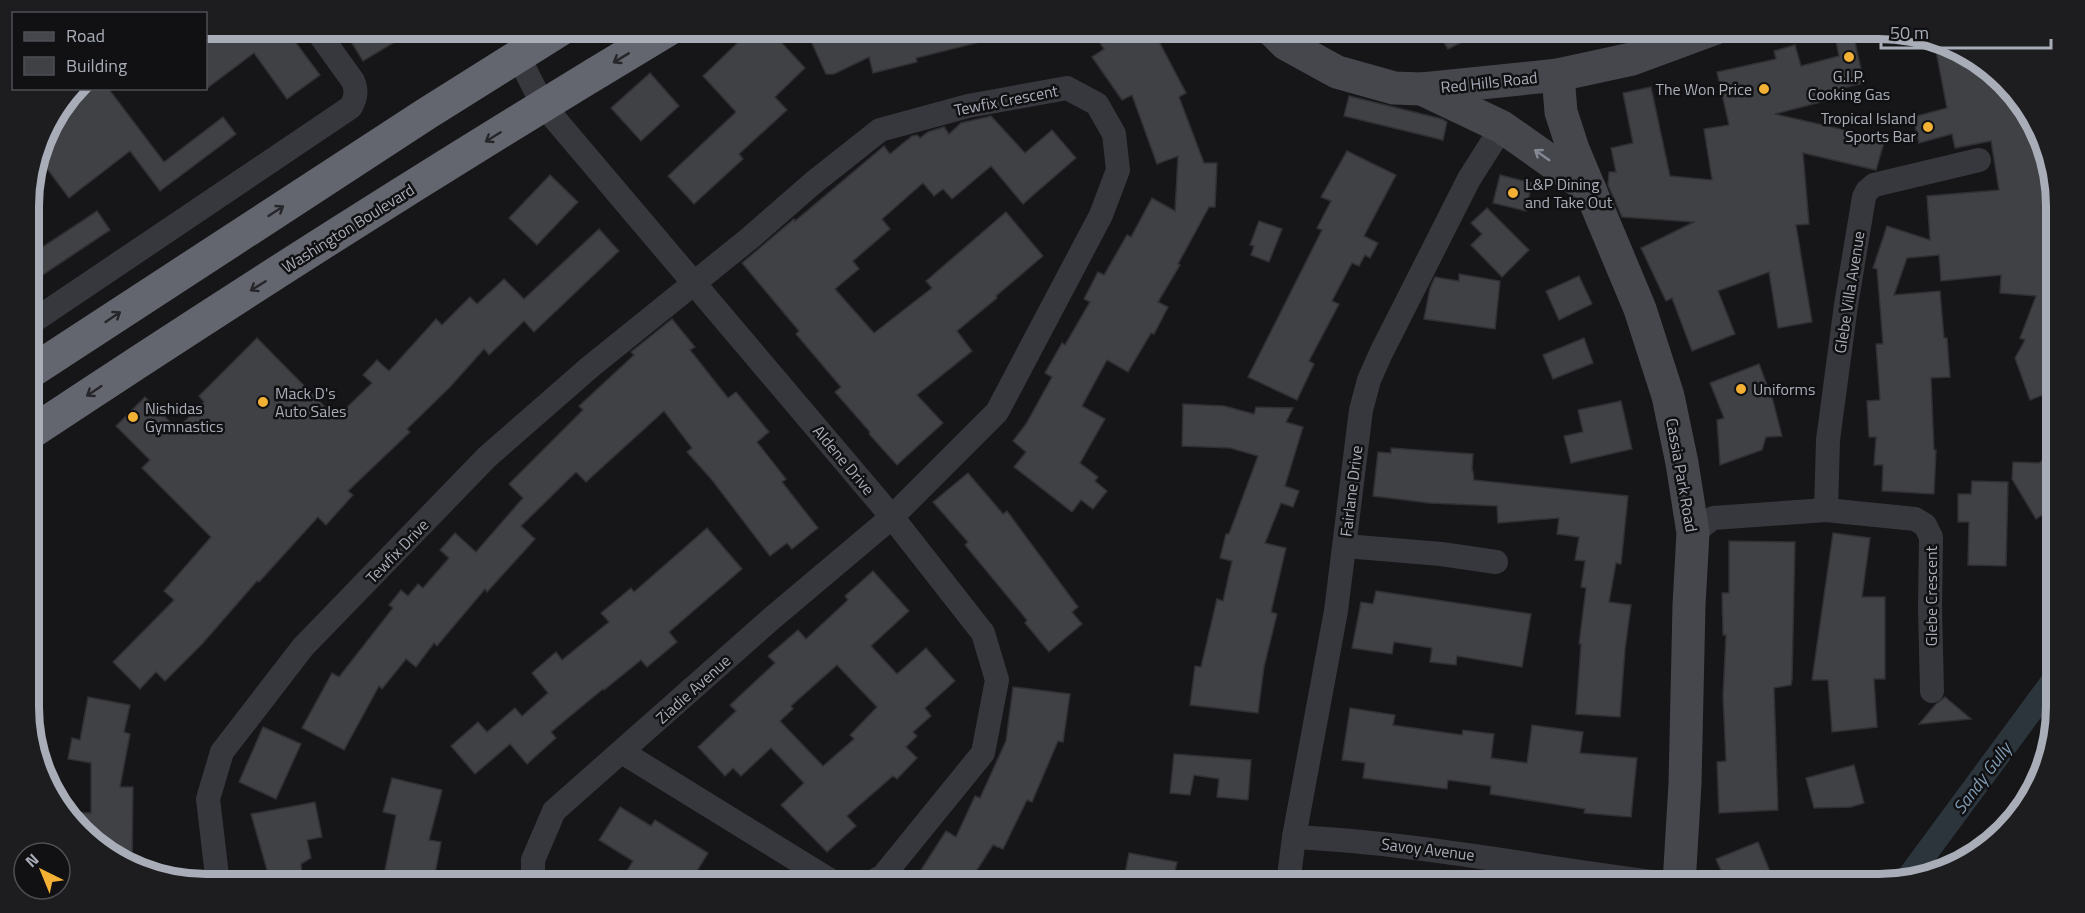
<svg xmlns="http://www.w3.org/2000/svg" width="2085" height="913" font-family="'Titillium Web',sans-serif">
<rect width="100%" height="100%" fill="#161618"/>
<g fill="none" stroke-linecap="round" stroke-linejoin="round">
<polyline stroke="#2c353c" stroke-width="24" points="1907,879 2056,677"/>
</g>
<g fill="#404145" stroke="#303034" stroke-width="1.5" fill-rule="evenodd">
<polygon points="285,28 320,75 287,99 254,53 206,89 206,29"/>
<polygon points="357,28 418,28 363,61 347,35"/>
<polygon points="753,28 768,28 805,68 775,97 787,110 739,154 743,159 694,204 668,176 736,112 703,76"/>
<polygon points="805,28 1007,28 1008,35 916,58 917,62 873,73 869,57 834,74 826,74"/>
<polygon points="1090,28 1152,28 1186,93 1179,97 1204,163 1217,163 1215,207 1209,207 1178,264 1180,265 1158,302 1168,307 1154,334 1151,333 1128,372 1107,360 1082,406 1105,419 1080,463 1098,477 1095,481 1107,491 1093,509 1081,500 1072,512 1014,467 1026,452 1013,441 1026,424 1052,377 1045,373 1062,343 1065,345 1090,302 1084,299 1098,272 1104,275 1127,235 1131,237 1152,198 1175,211 1178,156 1157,164 1132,95 1122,100 1092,57 1104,49"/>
<polygon points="1435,28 1490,28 1448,49"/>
<polygon points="1843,28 1852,28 1864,83 1838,89 1840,97 1775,114 1885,139 1876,170 1803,153 1809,224 1796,225 1812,322 1778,328 1769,272 1718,291 1735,334 1692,351 1672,298 1666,301 1641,248 1694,222 1622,217 1608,185 1609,172 1616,172 1611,148 1633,143 1623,93 1651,87 1670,176 1712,180 1704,129 1729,125 1717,72 1776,59 1774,51 1795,45 1801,66 1839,56 1834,31"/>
<polygon points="1954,48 1964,55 1966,68 1978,66 2020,98 2055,182 2056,390 2030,400 2015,358 2025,340 2020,338 2036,296 2000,293 2001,275 1941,281 1939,255 1907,258 1894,295 1940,291 1944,338 1947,338 1950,377 1931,378 1934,450 1936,450 1934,494 1882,491 1883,465 1874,465 1876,437 1869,437 1867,401 1880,400 1876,344 1883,344 1877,269 1873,268 1887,226 1930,240 1927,196 1999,190 1991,141 1955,148 1952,134 1919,143 1913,117 1947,108 1936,51"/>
<polygon points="650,73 679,106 641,141 611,108"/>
<polygon points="77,88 108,88 164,162 223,117 236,134 160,191 130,151 69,198 39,158 47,127"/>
<polygon points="1349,96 1442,119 1447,122 1443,140 1344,116"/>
<polygon points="991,116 1025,153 1052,130 1076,158 1023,204 991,166 952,199 943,189 934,196 923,183 882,219 890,229 853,261 859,269 835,289 874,333 932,288 926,281 1006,212 1043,256 996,296 997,298 957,331 972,351 917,395 943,423 897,465 869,434 870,432 835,392 841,387 796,334 799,331 742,263 794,219 795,221 884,146 890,154 912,136 917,135 920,138 928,132 944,127 949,134 961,123"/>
<polygon points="1347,151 1396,175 1364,236 1378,243 1370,258 1365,255 1359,266 1352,263 1332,301 1339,304 1309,361 1314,364 1297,400 1248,377 1322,230 1317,228 1331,201 1321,197"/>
<polygon points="550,175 578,202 537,245 509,218"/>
<polygon points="1500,175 1532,183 1526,211 1493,203"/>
<polygon points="1487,208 1529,250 1502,277 1471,245 1482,234 1471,223"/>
<polygon points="97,211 110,230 29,284 29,256"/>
<polygon points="1259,221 1282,229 1269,262 1251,255 1254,246 1250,245"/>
<polygon points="599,229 619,251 534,332 524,321 489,355 484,349 450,387 407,429 410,432 348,491 353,495 326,525 318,517 259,582 257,581 203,643 165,681 156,672 140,689 113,662 174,600 164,591 211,537 142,468 150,460 116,426 145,397 177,429 204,402 199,396 257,338 336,418 372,383 363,375 377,360 389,371 436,319 442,325 470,297 477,304 504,279 524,299"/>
<polygon points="1459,274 1500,281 1495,329 1424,319 1430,288 1435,277 1459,281"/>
<polygon points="1579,276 1592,304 1559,320 1546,291"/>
<polygon points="672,319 695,347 690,350 728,398 736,392 769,432 757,442 786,479 782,482 818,528 792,549 787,543 770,556 712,480 687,452 692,448 664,411 586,482 576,472 521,526 535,539 487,592 485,589 437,646 434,643 416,667 406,659 382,689 379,686 344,750 302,728 332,673 339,677 393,608 389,605 401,590 408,596 418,584 423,588 449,558 440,550 455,533 476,552 523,498 509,484 583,410 579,406 634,355 631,352"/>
<polygon points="1584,338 1593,363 1553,379 1543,355"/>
<polygon points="1759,364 1773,401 1782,436 1766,437 1762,450 1720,465 1717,420 1724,418 1710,383"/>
<polygon points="1621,401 1632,449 1571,463 1564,436 1583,432 1578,410"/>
<polygon points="1183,404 1224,406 1254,414 1256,407 1293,408 1286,422 1303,427 1285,486 1299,491 1293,507 1281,503 1265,543 1286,548 1271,612 1277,614 1264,667 1258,713 1190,705 1195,666 1201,667 1217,599 1223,601 1232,561 1220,558 1226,534 1229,534 1258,456 1230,448 1182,446"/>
<polygon points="1391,448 1473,454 1472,471 1473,471 1474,480 1628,496 1621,564 1616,563 1609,602 1631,605 1625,649 1620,717 1576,714 1581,644 1579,644 1586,588 1581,587 1585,561 1575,560 1579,537 1557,534 1559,518 1498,523 1497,506 1429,503 1373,496 1378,452 1391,453"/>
<polygon points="2056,449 2056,506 2036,519 2012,479 2013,462 2039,463"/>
<polygon points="968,473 1003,514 1007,511 1078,607 1072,612 1082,624 1049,652 1025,623 1027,620 965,545 968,542 933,502"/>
<polygon points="1972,481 2008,482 2006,566 1968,565 1969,522 1958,522 1958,494 1971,494"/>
<polygon points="707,528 742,569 669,632 677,642 647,667 641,660 604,690 603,689 551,732 556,738 527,764 510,744 475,774 451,746 478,722 487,732 515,708 522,716 548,693 532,673 556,652 562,660 609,622 601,613 631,588 634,592"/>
<polygon points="1833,533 1870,538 1862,597 1885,597 1885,679 1874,679 1877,727 1832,732 1828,680 1812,680"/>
<polygon points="1729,541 1795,542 1792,680 1791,685 1774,688 1778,810 1719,813 1717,762 1726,761 1723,696 1726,635 1723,635 1722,593 1729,593"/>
<path d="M 873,571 L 909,611 L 871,646 L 897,674 L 926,648 L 955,681 L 925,708 L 931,716 L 913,732 L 917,736 L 906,747 L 917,758 L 897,779 L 893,776 L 847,816 L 856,826 L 827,852 L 781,805 L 804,783 L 771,748 L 741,776 L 733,768 L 725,776 L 698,747 L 736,711 L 730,705 L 775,663 L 768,656 L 798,630 L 806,639 L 848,600 L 845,596 ZM 837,665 L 877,707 L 850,735 L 854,739 L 823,766 L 780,721 L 793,709 L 791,706 Z"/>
<polygon points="1376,591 1531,614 1522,667 1457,656 1456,665 1430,662 1432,648 1394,642 1392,654 1352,648 1361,602 1373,604"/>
<polygon points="1013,687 1070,694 1063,742 1058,741 1032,802 1027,800 1003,849 993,845 968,884 912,884 946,831 956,837 975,796 980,798 1006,741"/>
<polygon points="88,697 130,705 124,732 130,734 120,787 133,787 132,866 65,815 64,812 91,813 91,763 68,759 72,738 80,740"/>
<polygon points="1945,697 1971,719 1919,724 1936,704"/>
<polygon points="1350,708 1395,715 1393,725 1462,735 1463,730 1494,734 1491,758 1527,763 1532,725 1583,732 1580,753 1637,758 1631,817 1584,813 1585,809 1490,794 1491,786 1448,780 1447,789 1363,778 1365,763 1342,760"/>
<polygon points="263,727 301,744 276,799 239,782"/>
<polygon points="1174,754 1251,760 1248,800 1217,797 1219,779 1194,775 1190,795 1170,793"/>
<polygon points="1854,765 1864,803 1851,807 1814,808 1806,778"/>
<polygon points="392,778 442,790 429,840 441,842 434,879 385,870 396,815 383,812"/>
<polygon points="315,802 322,837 307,840 311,858 301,864 303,884 271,884 251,814"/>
<polygon points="620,807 651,826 655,820 708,853 689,884 619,884 633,861 599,840"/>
<polygon points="1758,842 1775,884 1727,884 1716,859"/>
<polygon points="1129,853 1177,862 1172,884 1123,884"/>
</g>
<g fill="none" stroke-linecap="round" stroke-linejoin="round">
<g stroke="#37383d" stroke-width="24">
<polyline points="518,56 543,105 892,517 983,633 997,680 983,753 883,876 868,884"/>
<path d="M 29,324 L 351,107 C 356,97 357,91 353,81 L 315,28"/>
<polyline points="1826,510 1828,440 1846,305 1864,197 1867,191 1874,185 1979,160"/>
<polyline points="1693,533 1713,518 1826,510 1915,519 1925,525 1931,537 1930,608 1932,691"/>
<polyline points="1345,546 1441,554 1496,562"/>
<polyline points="622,752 836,884"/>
<path d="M 1294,837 C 1420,843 1544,869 1669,884"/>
<polyline points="218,884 208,799 222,752 303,647 487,457 590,367 750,238 813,183 880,130 968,106 1067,88 1097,104 1114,134 1118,170 1101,215 997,412 892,517 771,619 554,811 533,860 533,884"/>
<polyline points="1288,884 1294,837 1336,611 1361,410 1369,380 1381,353 1469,179 1502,127"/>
</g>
<g stroke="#45474d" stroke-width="33">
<polyline points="1270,28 1286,44 1337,72 1394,88 1422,89 1558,75 1632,59 1716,28"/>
<polyline points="1558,75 1561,112 1573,149 1640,309 1668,396 1682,463 1693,533 1689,605 1685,784 1679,884"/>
<polyline points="1422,89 1502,127 1590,189"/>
</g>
<g stroke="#63666e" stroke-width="33">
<polyline points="29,373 426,114 563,28"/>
<path d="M 29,434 C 240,294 454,158 671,28"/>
</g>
</g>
<defs><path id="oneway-shaft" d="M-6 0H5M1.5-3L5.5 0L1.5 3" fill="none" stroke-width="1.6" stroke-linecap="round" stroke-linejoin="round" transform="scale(1.5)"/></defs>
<g stroke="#26262a">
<use href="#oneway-shaft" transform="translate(621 58) rotate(149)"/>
<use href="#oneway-shaft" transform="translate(493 137) rotate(148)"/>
<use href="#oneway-shaft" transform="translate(276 211) rotate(-33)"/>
<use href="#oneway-shaft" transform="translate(258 286) rotate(148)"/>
<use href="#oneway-shaft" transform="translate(113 317) rotate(-34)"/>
<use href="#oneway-shaft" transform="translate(94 391) rotate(146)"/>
</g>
<use stroke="#858993" href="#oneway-shaft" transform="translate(1542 155) rotate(-145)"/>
<g fill="#f2b134" stroke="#111113" stroke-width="2">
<circle cx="1849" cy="57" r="6"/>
<circle cx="1764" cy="89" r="6"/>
<circle cx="1928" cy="127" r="6"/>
<circle cx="1513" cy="193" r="6"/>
<circle cx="1741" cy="389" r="6"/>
<circle cx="263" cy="402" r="6"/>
<circle cx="133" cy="417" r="6"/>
</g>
<g text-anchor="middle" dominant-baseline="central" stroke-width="5" stroke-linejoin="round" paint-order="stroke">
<g font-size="16" fill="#a8adb8" stroke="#111113" text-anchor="start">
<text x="1849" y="76" text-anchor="middle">G.I.P.<tspan x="1849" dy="18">Cooking Gas</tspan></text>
<text x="1752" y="89" text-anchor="end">The Won Price</text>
<text x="1916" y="118" text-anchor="end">Tropical Island<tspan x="1916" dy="18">Sports Bar</tspan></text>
<text x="1525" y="184">L&amp;P Dining<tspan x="1525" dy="18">and Take Out</tspan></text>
<text x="1753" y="389">Uniforms</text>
<text x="275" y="393">Mack D's<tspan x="275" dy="18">Auto Sales</tspan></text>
<text x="145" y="408">Nishidas<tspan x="145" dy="18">Gymnastics</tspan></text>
</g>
<g font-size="16" fill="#a8adb8" stroke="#111113">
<text transform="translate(1489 82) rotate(-6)">Red Hills Road</text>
<text transform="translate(1006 100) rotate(-11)">Tewfix Crescent</text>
<text transform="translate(348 228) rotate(-32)">Washington Boulevard</text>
<text transform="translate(1849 292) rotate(-81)">Glebe Villa Avenue</text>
<text transform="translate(844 460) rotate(50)">Aldene Drive</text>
<text transform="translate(1682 475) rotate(80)">Cassia Park Road</text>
<text transform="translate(1351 491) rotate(-83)">Fairlane Drive</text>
<text transform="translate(397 551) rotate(-46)">Tewfix Drive</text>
<text transform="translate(1931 596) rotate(-90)">Glebe Crescent</text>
<text transform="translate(693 689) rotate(-42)">Ziadie Avenue</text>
<text transform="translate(1428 849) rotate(7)">Savoy Avenue</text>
</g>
<g font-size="18" font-style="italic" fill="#7f9bb3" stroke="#111113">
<text transform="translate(1982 778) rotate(-53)">Sandy Gully</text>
</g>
</g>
<path d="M0 0H2085V913H0ZM206 39H1879A167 167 0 0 1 2046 206V707A167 167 0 0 1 1879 874H206A167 167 0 0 1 39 707V206A167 167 0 0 1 206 39Z" fill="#1d1d20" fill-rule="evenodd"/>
<path fill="none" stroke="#a8adb8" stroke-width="8" d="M206 39H1879A167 167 0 0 1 2046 206V707A167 167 0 0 1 1879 874H206A167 167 0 0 1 39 707V206A167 167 0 0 1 206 39Z"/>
<rect x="12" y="12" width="195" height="78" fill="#111113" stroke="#4d4f55" stroke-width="1.5"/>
<rect x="24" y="32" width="30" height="9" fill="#45474d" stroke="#4d4f55" stroke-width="1.5"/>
<text x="66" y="42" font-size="18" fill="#a8adb8">Road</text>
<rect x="24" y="57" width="30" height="18" fill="#404145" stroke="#4d4f55" stroke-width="1.5"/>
<text x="66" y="72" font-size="18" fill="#a8adb8">Building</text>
<g transform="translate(42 871) rotate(317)"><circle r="28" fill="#111113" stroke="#4d4f55" stroke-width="1.5"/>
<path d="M0-4.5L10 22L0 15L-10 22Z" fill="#f2b134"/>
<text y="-9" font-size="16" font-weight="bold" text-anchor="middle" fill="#a8adb8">N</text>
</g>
<path d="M1881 39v9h170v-9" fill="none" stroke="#a8adb8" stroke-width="3"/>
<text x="1890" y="39" font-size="18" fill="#a8adb8" stroke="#111113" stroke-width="4.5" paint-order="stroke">50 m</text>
</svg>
